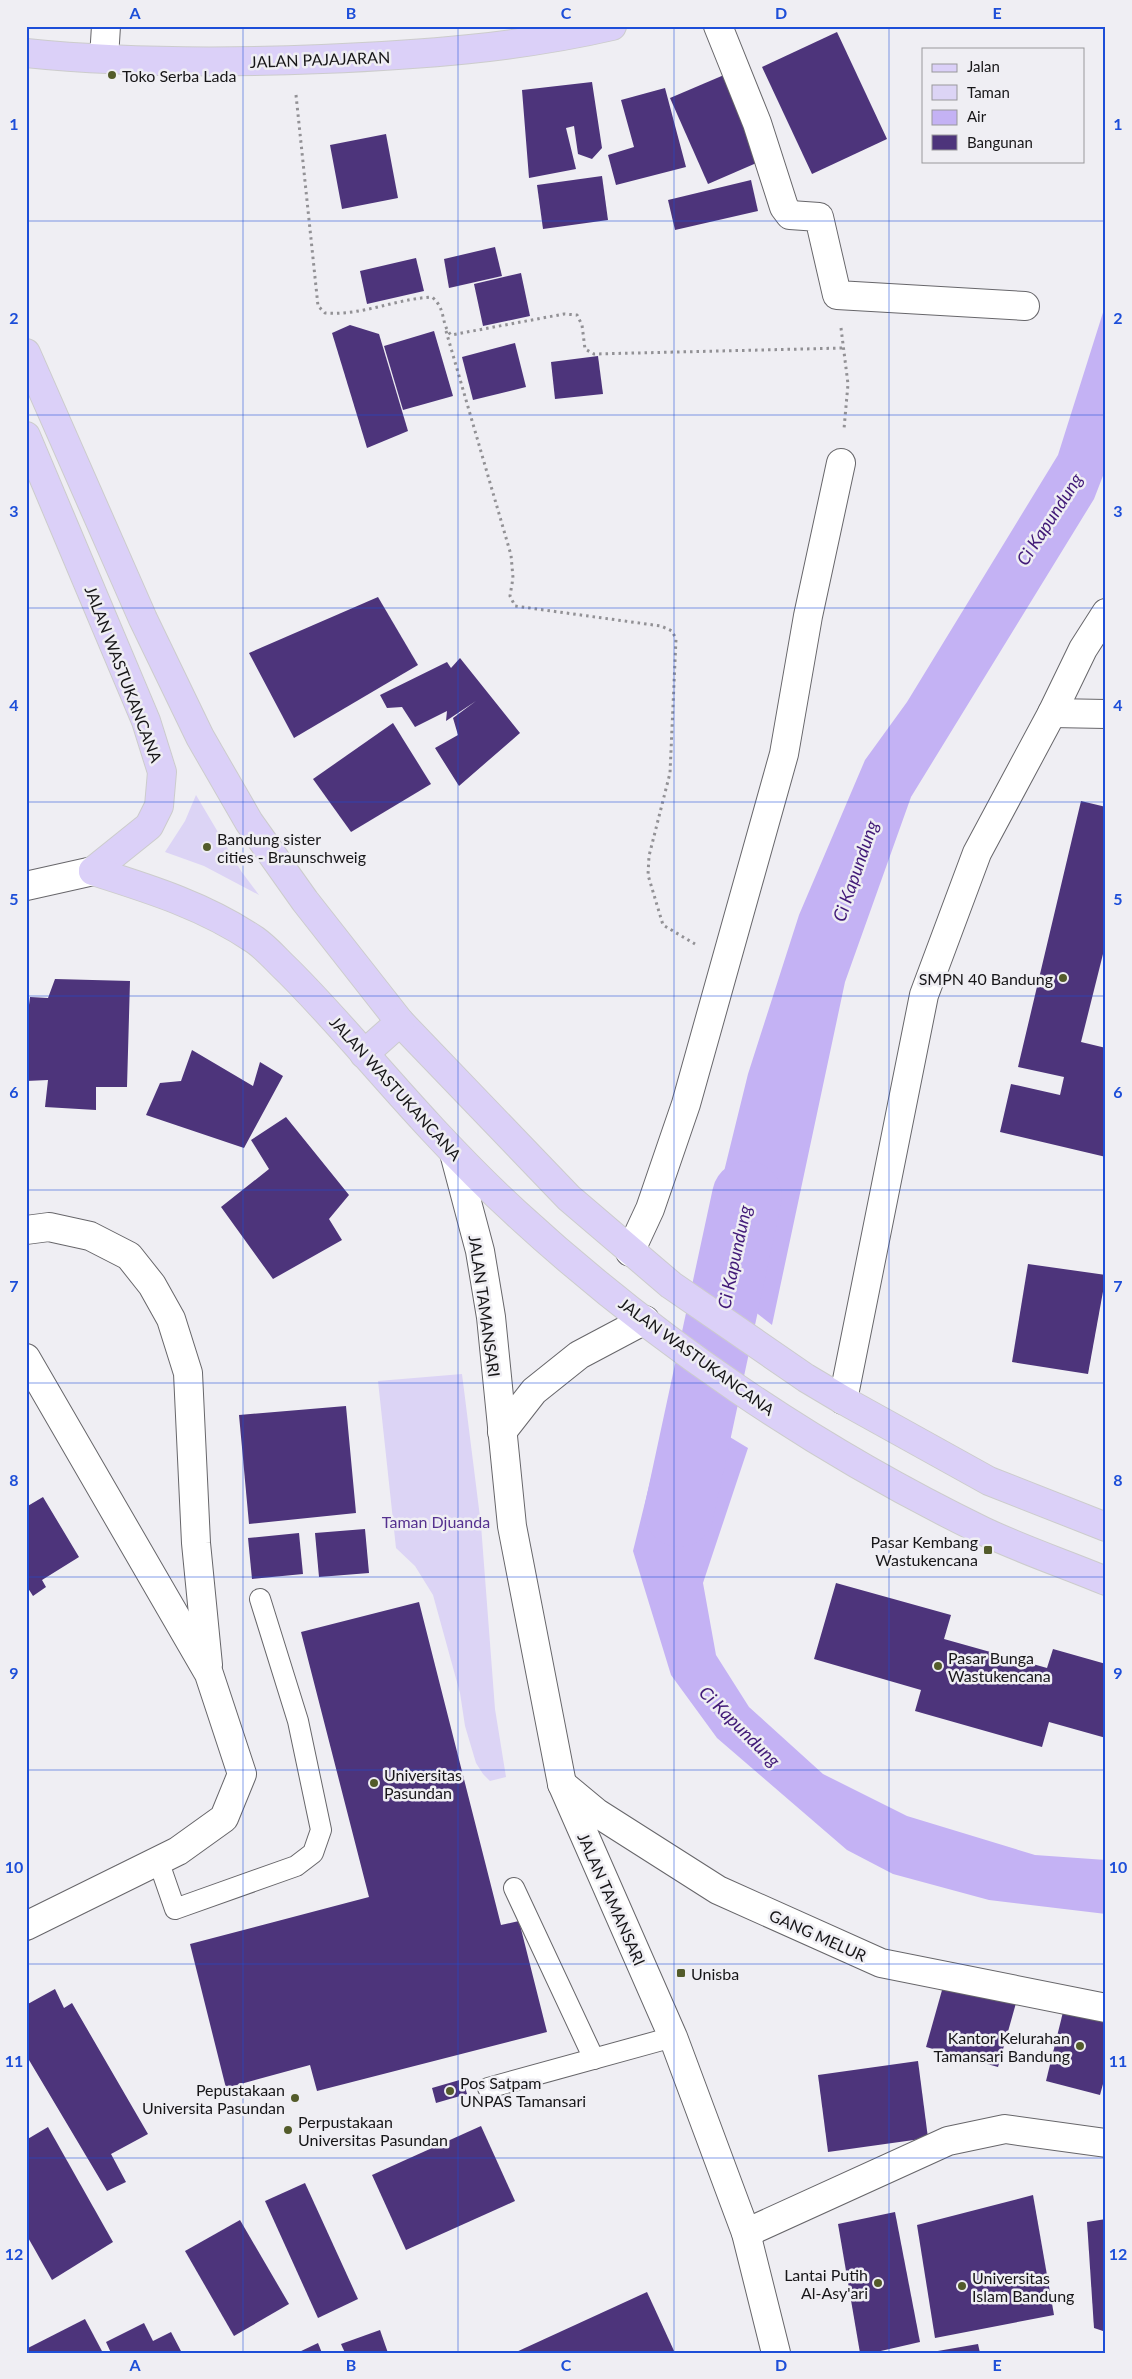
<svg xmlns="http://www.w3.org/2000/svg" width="1132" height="2379" font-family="Lato,sans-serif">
<rect width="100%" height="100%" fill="#efeef3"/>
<g fill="#dcd4f5">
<polygon points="196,795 241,871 259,895 204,866 165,852 185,821"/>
<polygon points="462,1374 481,1525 495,1709 506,1777 490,1781 483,1774 476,1763 465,1726 460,1693 433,1595 415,1566 396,1548 378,1381"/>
</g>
<g fill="#c4b2f4">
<polygon points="1106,303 1106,468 1094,499 911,797 845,982 772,1325 700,1269 748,1074 799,915 865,760 907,702 1058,455"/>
<polygon points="670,1401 748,1448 703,1583 716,1655 749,1707 823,1774 907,1816 1035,1855 1106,1860 1106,1914 989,1900 893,1874 847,1850 717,1738 671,1675 633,1551"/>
</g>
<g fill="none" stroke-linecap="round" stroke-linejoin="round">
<polyline stroke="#c4b2f4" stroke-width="70" points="679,1512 747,1196"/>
</g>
<g fill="#4d347b">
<polygon points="837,32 887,139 812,174 762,67"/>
<polygon points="724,75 761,161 708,184 670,98"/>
<polygon points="592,82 602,148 592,159 578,154 574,126 566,128 576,169 529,178 522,90"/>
<polygon points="665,88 686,167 616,185 608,155 634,147 621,100"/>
<polygon points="386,134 398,198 342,209 330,145"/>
<polygon points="602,176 608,220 543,229 537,185"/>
<polygon points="751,180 758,211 675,230 668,200"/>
<polygon points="495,247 502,276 449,288 444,259"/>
<polygon points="416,258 424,291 367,304 360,271"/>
<polygon points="521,273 530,316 483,326 474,284"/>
<polygon points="350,325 379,334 408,431 367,448 332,333"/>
<polygon points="434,331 453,396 403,410 384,346"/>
<polygon points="515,343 526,387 473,400 462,357"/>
<polygon points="598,356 603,394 555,399 551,362"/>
<polygon points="378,597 418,665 294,738 249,653"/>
<polygon points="460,658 520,733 459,786 435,748 458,735 453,718 476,701 446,721 447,711 415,727 402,707 387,708 380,695 447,662 451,668"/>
<polygon points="393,723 431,784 351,832 313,779"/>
<polygon points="1081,801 1106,807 1106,942 1081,1042 1106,1048 1106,1157 1000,1132 1011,1084 1060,1095 1064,1077 1018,1067"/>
<polygon points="55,979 130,981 127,1087 96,1087 96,1110 45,1107 48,1080 26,1081 26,1029 30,997 48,998"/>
<polygon points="192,1050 253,1086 260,1062 283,1076 244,1148 146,1115 160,1083 181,1081"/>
<polygon points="286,1117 349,1195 329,1219 342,1240 273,1279 221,1207 269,1169 251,1140"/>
<polygon points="1028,1264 1106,1275 1088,1374 1012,1362"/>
<polygon points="346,1406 356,1513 249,1524 239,1415"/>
<polygon points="43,1497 79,1557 42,1580 46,1587 33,1596 26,1585 26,1507"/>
<polygon points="365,1529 369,1573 319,1577 315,1533"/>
<polygon points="299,1533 303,1574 252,1579 248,1538"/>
<polygon points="836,1583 951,1615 944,1639 1047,1668 1053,1649 1106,1664 1106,1738 1049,1722 1042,1747 915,1711 921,1690 814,1659"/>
<polygon points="419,1602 501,1925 519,1921 547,2032 317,2091 310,2065 226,2088 190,1944 369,1897 301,1632"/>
<polygon points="944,1983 1016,2003 998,2067 926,2047"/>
<polygon points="55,1989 64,2008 72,2003 148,2134 111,2154 126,2182 107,2191 26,2055 26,2028 28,2026 26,2024 26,2005"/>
<polygon points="1064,2008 1106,2018 1106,2073 1100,2095 1046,2081"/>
<polygon points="918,2061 928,2138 828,2152 818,2075"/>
<polygon points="463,2079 467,2094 436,2103 432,2088"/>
<polygon points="481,2126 515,2201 406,2250 372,2175"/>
<polygon points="48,2127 113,2242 52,2280 26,2234 26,2140"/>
<polygon points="305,2183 358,2299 318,2318 265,2201"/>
<polygon points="1033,2195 1054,2315 935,2338 917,2225"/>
<polygon points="895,2212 920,2342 872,2353 860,2353 838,2224"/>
<polygon points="1106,2219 1106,2332 1094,2328 1087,2222"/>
<polygon points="240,2220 289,2304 234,2336 185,2251"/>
<polygon points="647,2292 675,2353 514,2353"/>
<polygon points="85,2319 103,2353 26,2353 26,2349"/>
<polygon points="144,2323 153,2341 171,2332 182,2353 111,2353 106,2342"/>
<polygon points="380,2330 388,2353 345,2353 341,2344"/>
<polygon points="318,2343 322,2353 297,2353"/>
<polygon points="978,2344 980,2353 932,2353 932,2352"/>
</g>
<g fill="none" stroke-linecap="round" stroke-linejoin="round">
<g stroke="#67666a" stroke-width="22">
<g id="service">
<polyline points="158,1860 175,1909 296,1866 313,1853 321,1830 298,1721 260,1599"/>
<polyline points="514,1888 594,2059"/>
<polyline points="488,2088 673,2037"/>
</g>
</g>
<g stroke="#67666a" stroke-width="30">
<g id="minor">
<polyline points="718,26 757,123 784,207 790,215 819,217 837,295 1025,306"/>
<polyline points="104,58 106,26"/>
<polyline points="1052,713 1106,714"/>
<polyline points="26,1230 49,1227 90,1236 129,1256 152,1285 171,1319 188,1373 196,1543 208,1665"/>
<polyline points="630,1252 650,1209 686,1104 784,754 808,616 841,463"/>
<polyline points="26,1358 209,1674 242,1774 224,1818 178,1851 26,1926"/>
<polyline points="843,1400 924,995 977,853 1052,713 1083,649 1106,613"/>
<polyline points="562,1784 597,1813 718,1890 881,1963 1106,2008"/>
<polyline points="746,2233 948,2141 1005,2129 1106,2143"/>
</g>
</g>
<g stroke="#67666a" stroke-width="30">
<g id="secondary">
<polyline points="26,886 93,871"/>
<polyline points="454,1153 480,1251 491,1317 512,1526 562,1784 673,2037 746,2233 776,2353"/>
<polyline points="502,1432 534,1391 579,1355 645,1320"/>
</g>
</g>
<g stroke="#ccc" stroke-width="30">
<g id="primary">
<path d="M 26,53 C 124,63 223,63 322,59 C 419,55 517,48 612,26"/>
<polyline points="26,353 143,619 200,737 249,822 305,901 400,1022 569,1198 671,1285 806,1378 843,1400 989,1481 1106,1527"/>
<polyline points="26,436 146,721 162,772 159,806 149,826 93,871"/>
<path d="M 93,871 C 150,889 205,906 255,940 C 265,947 274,957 282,965 C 308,990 332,1017 356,1044 C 407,1102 458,1160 516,1213 C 654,1340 814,1449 983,1531 C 1023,1550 1065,1564 1106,1581"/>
<polyline points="364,1054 400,1022"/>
</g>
</g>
<g stroke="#929195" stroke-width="3" stroke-dasharray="2.5 4" stroke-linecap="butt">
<path d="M 296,95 L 318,306 L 325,313 C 361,316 395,299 432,297 C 447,310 440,323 451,335 L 564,314 L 577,315 L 582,325 L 585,349 L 594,354 L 844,348"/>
<polyline points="841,328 848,384 844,429"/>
<polyline points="446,331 511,555 513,578 510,596 515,606 661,626 672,631 676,639 670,773 649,856 648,875 663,925 695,944"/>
</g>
<use href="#service" stroke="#fff" stroke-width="20"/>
<use href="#minor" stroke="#fff" stroke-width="28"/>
<use href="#secondary" stroke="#fff" stroke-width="28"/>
<use href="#primary" stroke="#dbd0f8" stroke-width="28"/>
</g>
<path fill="none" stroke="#1d4ed8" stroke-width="1" stroke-opacity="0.55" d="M 243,26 L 243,2353M 458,26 L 458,2353M 674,26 L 674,2353M 889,26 L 889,2353M 26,221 L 1106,221M 26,415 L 1106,415M 26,608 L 1106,608M 26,802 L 1106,802M 26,996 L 1106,996M 26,1190 L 1106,1190M 26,1383 L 1106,1383M 26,1577 L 1106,1577M 26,1770 L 1106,1770M 26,1964 L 1106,1964M 26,2158 L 1106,2158"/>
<g fill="#535b2a" stroke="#efeef3" stroke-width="2">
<circle cx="112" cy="75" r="5"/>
<circle cx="207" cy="847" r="5"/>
<circle cx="1063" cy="978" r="5"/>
<rect x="983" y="1545" width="10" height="10" rx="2.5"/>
<circle cx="938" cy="1666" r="5"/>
<circle cx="374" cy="1783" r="5"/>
<rect x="676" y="1968" width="10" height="10" rx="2.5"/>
<circle cx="1080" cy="2046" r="5"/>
<circle cx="450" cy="2091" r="5"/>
<circle cx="295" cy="2098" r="5"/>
<circle cx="288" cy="2130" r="5"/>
<circle cx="878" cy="2283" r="5"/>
<circle cx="962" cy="2286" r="5"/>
</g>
<g text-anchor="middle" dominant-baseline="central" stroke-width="5" stroke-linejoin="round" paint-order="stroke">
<g font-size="16" fill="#171618" stroke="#efeef3">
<text transform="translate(320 59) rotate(-2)">JALAN PAJAJARAN</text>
<text transform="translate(124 674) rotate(69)">JALAN WASTUKANCANA</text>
<text transform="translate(396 1088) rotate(48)">JALAN WASTUKANCANA</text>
<text transform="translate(485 1306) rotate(82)">JALAN TAMANSARI</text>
<text transform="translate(697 1356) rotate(36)">JALAN WASTUKANCANA</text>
<text transform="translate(612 1899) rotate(66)">JALAN TAMANSARI</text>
<text transform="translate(818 1935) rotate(24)">GANG MELUR</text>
</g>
<g font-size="16" fill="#171618" stroke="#efeef3" text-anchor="start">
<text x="122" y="75">Toko Serba Lada</text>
<text x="217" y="838">Bandung sister<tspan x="217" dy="18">cities - Braunschweig</tspan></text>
<text x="1053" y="978" text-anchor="end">SMPN 40 Bandung</text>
<text x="978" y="1541" text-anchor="end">Pasar Kembang<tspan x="978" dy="18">Wastukencana</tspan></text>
<text x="948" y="1657">Pasar Bunga<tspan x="948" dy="18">Wastukencana</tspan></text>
<text x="384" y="1774">Universitas<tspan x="384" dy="18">Pasundan</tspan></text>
<text x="691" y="1973">Unisba</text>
<text x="1070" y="2037" text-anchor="end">Kantor Kelurahan<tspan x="1070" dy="18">Tamansari Bandung</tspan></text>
<text x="460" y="2082">Pos Satpam<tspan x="460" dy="18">UNPAS Tamansari</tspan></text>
<text x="285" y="2089" text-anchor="end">Pepustakaan<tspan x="285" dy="18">Universita Pasundan</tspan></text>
<text x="298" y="2121">Perpustakaan<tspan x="298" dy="18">Universitas Pasundan</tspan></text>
<text x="868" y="2274" text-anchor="end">Lantai Putih<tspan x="868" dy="18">Al-Asy'ari</tspan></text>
<text x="972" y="2277">Universitas<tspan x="972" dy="18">Islam Bandung</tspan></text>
</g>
<g font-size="16" fill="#55318f" stroke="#efeef3">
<text x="436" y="1521">Taman Djuanda</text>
</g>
<g font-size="18" font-style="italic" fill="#411977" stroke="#efeef3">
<text transform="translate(1049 519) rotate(-57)">Ci Kapundung</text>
<text transform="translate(855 871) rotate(-71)">Ci Kapundung</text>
<text transform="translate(734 1257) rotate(-78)">Ci Kapundung</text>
<text transform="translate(740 1726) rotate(45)">Ci Kapundung</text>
</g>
</g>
<rect width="1132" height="2379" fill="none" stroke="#efeef3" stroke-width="55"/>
<rect x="922" y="48" width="162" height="115" fill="#efeef3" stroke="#99989b"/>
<rect x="932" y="64" width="25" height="8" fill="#dbd0f8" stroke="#99989b"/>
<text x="967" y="72" font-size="15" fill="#171618">Jalan</text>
<rect x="932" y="85" width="25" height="15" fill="#dcd4f5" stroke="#99989b"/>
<text x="967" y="98" font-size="15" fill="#171618">Taman</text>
<rect x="932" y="110" width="25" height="15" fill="#c4b2f4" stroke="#99989b"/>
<text x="967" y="122" font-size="15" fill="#171618">Air</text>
<rect x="932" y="135" width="25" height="15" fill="#4d347b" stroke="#99989b"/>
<text x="967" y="148" font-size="15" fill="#171618">Bangunan</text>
<rect x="28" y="28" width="1076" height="2324" fill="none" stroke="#1d4ed8" stroke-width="2"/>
<g font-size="16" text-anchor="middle" font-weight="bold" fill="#1d4ed8">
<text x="135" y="19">A</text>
<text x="351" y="19">B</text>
<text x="566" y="19">C</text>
<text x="781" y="19">D</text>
<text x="997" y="19">E</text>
<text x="14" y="130">1</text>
<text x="1118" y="130">1</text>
<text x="14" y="324">2</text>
<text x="1118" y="324">2</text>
<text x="14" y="517">3</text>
<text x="1118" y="517">3</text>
<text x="14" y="711">4</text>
<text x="1118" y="711">4</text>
<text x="14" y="905">5</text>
<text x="1118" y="905">5</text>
<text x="14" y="1098">6</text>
<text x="1118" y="1098">6</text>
<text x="14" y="1292">7</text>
<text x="1118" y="1292">7</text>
<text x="14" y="1486">8</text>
<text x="1118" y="1486">8</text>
<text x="14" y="1679">9</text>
<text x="1118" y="1679">9</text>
<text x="14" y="1873">10</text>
<text x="1118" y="1873">10</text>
<text x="14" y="2067">11</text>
<text x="1118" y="2067">11</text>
<text x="14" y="2260">12</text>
<text x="1118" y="2260">12</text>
<text x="135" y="2371">A</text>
<text x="351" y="2371">B</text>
<text x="566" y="2371">C</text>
<text x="781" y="2371">D</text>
<text x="997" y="2371">E</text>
</g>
</svg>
